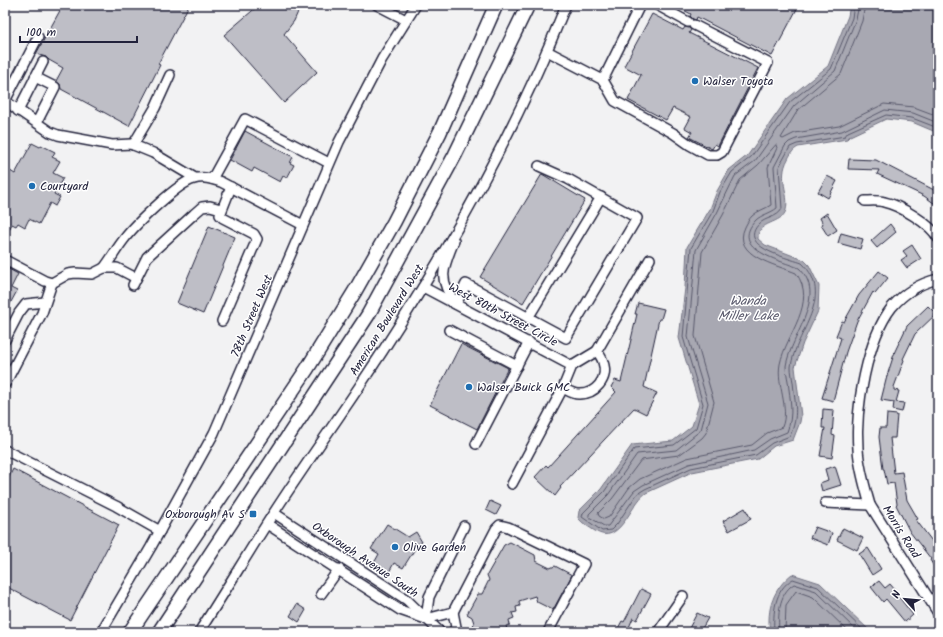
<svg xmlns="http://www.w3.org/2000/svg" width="943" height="637" font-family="Kalam,sans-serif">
<rect width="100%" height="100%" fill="#f2f2f3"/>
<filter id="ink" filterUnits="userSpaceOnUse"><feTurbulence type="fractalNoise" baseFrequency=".025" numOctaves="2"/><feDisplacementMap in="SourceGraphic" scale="8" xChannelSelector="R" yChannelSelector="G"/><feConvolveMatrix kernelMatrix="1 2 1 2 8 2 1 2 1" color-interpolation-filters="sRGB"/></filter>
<g filter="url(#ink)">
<g fill="#a8a8b2" stroke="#727282">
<path d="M 850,5 L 935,5 L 938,9 L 938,133 L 912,122 L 886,119 L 850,136 L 847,139 L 798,147 C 793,150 791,153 788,159 C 777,179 790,193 786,210 C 782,225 757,220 758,239 L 765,245 L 804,260 L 809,265 L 819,286 L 818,311 L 803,343 L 795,367 L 801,416 L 800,422 L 793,440 L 774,446 L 758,459 L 692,472 L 646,493 C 630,504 620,547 595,531 C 589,527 583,524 578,518 L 579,511 L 601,489 L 632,445 L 673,441 L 692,426 L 699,404 L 679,338 L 685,288 L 687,247 L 710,209 L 717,191 L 729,170 L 748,155 L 787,99 L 828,66 L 848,16 Z"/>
<path d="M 792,574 L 820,583 L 871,632 L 770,632 C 766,609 774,588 792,574 Z"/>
</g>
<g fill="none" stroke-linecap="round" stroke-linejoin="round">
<g stroke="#58586b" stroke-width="1">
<path d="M 854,5 L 852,18 L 831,69 L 790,102 L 751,157 L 732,172 L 720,192 L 713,211 L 691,248 L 683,337 L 703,404 L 696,428 L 674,445 L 634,449 L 604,492 L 583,513 L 582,517 L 602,531 L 611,530 L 617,524 L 637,494 L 645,489 L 691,468 L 756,455 L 772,443 L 790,436 C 799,415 795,404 793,382 C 792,377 791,371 791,367 C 795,332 836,297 802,263 C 788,258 737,247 759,224 C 766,217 777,218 782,209 L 779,167 L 790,147 L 797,144 L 845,136 L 848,132 L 886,115 L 912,118 L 938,128"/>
<path d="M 859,5 L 856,19 L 835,71 L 794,106 L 755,161 L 735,176 L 717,213 L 696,250 L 688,337 L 708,403 L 701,430 L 676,450 L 637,454 L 608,495 L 589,514 L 589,517 L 604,526 L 608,526 L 634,491 L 643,485 L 689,464 L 754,450 L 770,439 L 787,432 C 794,414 790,400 788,381 C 787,376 786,370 786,366 C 791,335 828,296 799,268 C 782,261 728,249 756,220 C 761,215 771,213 777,208 L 774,167 L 785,146 L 789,142 L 796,139 L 842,131 L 885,110 L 913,113 L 938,123"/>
<polyline points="865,5 862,21 841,74 798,110 781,138 783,139 795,133 839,126 884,104 914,107 938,116"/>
<path d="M 776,145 L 777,148 L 768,167 L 771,205 C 765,209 757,211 752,216 C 749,219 747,223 745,227 C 731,256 777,265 796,273 C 818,303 786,334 780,364 C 776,385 790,407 782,427 L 767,433 L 752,445 L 687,458 L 640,479 L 629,488 L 609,517 L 604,519 L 599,516 L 598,513 L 612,499 L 641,460 L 679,455 L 702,438 L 706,433 L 714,402 L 695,336 L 702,252 L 723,215 L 740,180 L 758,165 Z"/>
<path d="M 774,632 C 773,613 774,590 793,579 L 818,587 L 865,632"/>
<path d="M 779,632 C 778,616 778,594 794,584 L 816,591 L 858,632"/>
<polyline points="785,632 786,605 796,591 813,597 849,632"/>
</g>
</g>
<g fill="#bebec6" stroke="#22223b">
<polygon points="63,5 189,5 158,64 160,65 129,126 61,89 60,84 56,81 63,68 49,60 46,57 36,54"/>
<polygon points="259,5 301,5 294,21 284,34 317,72 284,103 224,35"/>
<polygon points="674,5 799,5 772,56 697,17 696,20 693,19 690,16 691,14"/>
<polygon points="652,14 683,30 685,27 689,28 691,30 689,33 758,68 718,146 715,144 712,149 689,137 692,132 685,128 691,117 673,108 666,120 628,100 641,75 624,66"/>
<polygon points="245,131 293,157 290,163 294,165 287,178 283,176 280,182 254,168 252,172 230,160"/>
<polygon points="32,143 40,147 41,145 55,152 52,157 60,161 53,173 63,178 54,194 60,197 55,206 50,203 39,224 29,219 25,227 18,223 16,226 12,224 5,237 5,173 7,169 15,174"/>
<polygon points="849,159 876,160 934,190 938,185 938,206 924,196 877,174 879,170 848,169"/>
<polygon points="542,174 585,200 523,303 480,277"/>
<polygon points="827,176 837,181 828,198 818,192"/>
<polygon points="827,213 837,230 828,236 821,225 823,224 820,218"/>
<polygon points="890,224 896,232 877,248 871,241"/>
<polygon points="209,226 235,237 203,314 177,303"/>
<polygon points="841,233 863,239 860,249 838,243"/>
<polygon points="912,245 921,259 907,268 901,260 907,256 903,251"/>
<polygon points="5,267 18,274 11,288 17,291 5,313"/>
<polygon points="879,271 888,278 875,294 873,292 857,321 846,352 833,401 822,398 841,338 836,336 842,321 844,322 859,295"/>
<polygon points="638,303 664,309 661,319 659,319 644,387 657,393 646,414 634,408 560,487 561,488 555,496 535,477 546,465 548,467 616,392 611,387 615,380 621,382 637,314 635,314"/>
<polygon points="928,306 936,314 915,334 903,359 904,360 894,387 894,390 899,391 896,402 904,403 902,412 893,410 894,402 881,400 887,376 895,351 907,326"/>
<polygon points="461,344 508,368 477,429 430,405"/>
<polygon points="823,409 834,410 832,435 835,436 832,458 820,456 825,428 822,428"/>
<polygon points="887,414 897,415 895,438 890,438 894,473 902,472 907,500 918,519 916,520 938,549 938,573 930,560 931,559 910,532 896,505 897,504 894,483 887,484 884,469 883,469 879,437 880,428 886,428"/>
<polygon points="835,466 841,485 822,491 820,483 828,480 825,469"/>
<polygon points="13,469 119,525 70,620 5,586 5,485"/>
<polygon points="490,501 501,506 496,515 486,510"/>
<polygon points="745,508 751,519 729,531 723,521"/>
<polygon points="387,524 408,537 416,532 422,542 418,544 403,568 394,563 388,574 379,569 380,566 374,563 379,554 371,549"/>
<polygon points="815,527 832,533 828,545 810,538"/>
<polygon points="843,528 863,538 857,550 837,540"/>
<polygon points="510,542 535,555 536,561 550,568 555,566 572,575 553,610 537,602 535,596 519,601 520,606 516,607 517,612 512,613 514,618 509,620 510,625 506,626 508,632 477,632 472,629 474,623 472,617 467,614 478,594 482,594 489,580 487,575 504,545"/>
<polygon points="868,548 881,569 872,575 859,554"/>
<polygon points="879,581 885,588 890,584 896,591 895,592 913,615 905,622 886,599 883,602 871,587"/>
<polygon points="641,589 651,594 637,620 633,618 627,632 616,632 622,621 624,622"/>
<polygon points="297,604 306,610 299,622 290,616"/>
<polygon points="697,613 708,618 700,632 687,632"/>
</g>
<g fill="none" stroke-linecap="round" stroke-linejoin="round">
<g stroke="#22223b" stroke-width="12">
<g id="minor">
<polyline points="377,5 406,20"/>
<polyline points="657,5 688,22"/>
<polyline points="38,37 5,101 50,132 58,135 112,145 131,144 153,153 195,178"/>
<polyline points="547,51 603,80 615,101 673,133 690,145 708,155 717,155 722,152 768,63 694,25"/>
<polyline points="35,77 55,87 37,122"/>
<polyline points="603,80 640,5"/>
<polyline points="18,111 43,62"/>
<polyline points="133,145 155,108 170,75"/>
<polyline points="212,179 245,119 329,163"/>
<path d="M 865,201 C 870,201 878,200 884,202 C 899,205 931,224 938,238"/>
<path d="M 454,241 C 443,268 437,279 456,304 L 466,284 L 566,338 L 637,218 L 568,179 L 539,166"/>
<polyline points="5,260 45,281 52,283 68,274 75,273 92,274 104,268 117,268 136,278"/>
<path d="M 104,268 C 111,259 117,248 125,238 C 135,225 179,182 194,179 C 203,176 212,179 221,182 L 303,225"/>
<polyline points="133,285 147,257 194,214 202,207 210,206 221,209"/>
<polyline points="423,287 572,366"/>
<polyline points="528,318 601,197"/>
<polyline points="222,321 257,239 254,234 223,218 220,215 231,187"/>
<polyline points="449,330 517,366"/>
<polyline points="5,340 19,313 26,304 45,302"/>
<polyline points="5,384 42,313 52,283"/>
<path d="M 563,388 C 567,390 573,394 578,394 C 595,395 609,379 603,362 C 602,358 599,354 597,351 L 650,259"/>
<polyline points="476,444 529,342"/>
<polyline points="5,450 116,506 160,531"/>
<polyline points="512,484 563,388 572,366 597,351"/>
<path d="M 825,503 L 870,505 C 865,487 859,468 858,449 C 855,409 867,339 892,307 C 904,293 921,283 938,279"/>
<polyline points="870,505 938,613"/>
<polyline points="274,513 407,600 440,632"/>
<polyline points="267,524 400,610 423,618"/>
<polyline points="321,594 339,569"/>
<polyline points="426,619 453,612 496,529 500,525 508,527 584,564 548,632"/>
<polyline points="426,619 429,597 464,526"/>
<polyline points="5,632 6,632"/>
<polyline points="101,632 151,547 214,433 339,142 382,59 416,5"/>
<path d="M 199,632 C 225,592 249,551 275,511 C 302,469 331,429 359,387 C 438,269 513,137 566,5"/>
<polyline points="453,632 456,627 453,612"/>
<polyline points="658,632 683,596"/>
</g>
</g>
<g stroke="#22223b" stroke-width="16">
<g id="highway">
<polyline points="130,632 307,369 355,291 394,222 440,132 496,5"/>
<polyline points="159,632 368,315 455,155 528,5"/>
</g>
</g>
<use href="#minor" stroke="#fff" stroke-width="9"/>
<use href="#highway" stroke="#fff" stroke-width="13"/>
</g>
</g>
<g fill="#1f6fb2" stroke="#fff" stroke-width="1.5">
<circle cx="695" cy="81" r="4"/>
<circle cx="32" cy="186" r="4"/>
<circle cx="469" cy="387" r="4"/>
<rect x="249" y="510" width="8" height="8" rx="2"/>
<circle cx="395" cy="547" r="4"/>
</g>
<g text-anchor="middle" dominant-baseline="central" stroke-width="3" stroke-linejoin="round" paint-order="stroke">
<g font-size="12" fill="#22223b" stroke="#fff" text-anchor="start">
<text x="703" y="81">Walser Toyota</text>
<text x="40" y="186">Courtyard</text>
<text x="477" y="387">Walser Buick GMC</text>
<text x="245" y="514" text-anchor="end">Oxborough Av S</text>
<text x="403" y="547">Olive Garden</text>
</g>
<g font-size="12" fill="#22223b" stroke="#fff">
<text transform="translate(503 315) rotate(28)">West 80th Street Circle</text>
<text transform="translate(252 316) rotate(-67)">78th Street West</text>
<text transform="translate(387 320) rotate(-58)">American Boulevard West</text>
<text transform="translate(901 532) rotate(58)">Morris Road</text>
<text transform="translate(365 560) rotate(34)">Oxborough Avenue South</text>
</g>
<g font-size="13" font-style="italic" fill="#58586b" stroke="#fff">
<text x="748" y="301">Wanda<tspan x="748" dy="15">Miller Lake</tspan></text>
</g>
</g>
<rect width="943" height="637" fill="none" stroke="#fff" stroke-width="20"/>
<rect x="10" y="10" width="923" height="617" fill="none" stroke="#22223b" stroke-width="1.5" filter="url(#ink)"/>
<g transform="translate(905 599) rotate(297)" stroke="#ffffff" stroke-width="3" paint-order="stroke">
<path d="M0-3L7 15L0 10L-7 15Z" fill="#22223b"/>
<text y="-6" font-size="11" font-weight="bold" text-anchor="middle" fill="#22223b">N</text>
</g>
<path d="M20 36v6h117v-6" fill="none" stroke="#22223b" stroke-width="2"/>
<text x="26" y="36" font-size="12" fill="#22223b" stroke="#ffffff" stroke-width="3" paint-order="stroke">100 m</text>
</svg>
